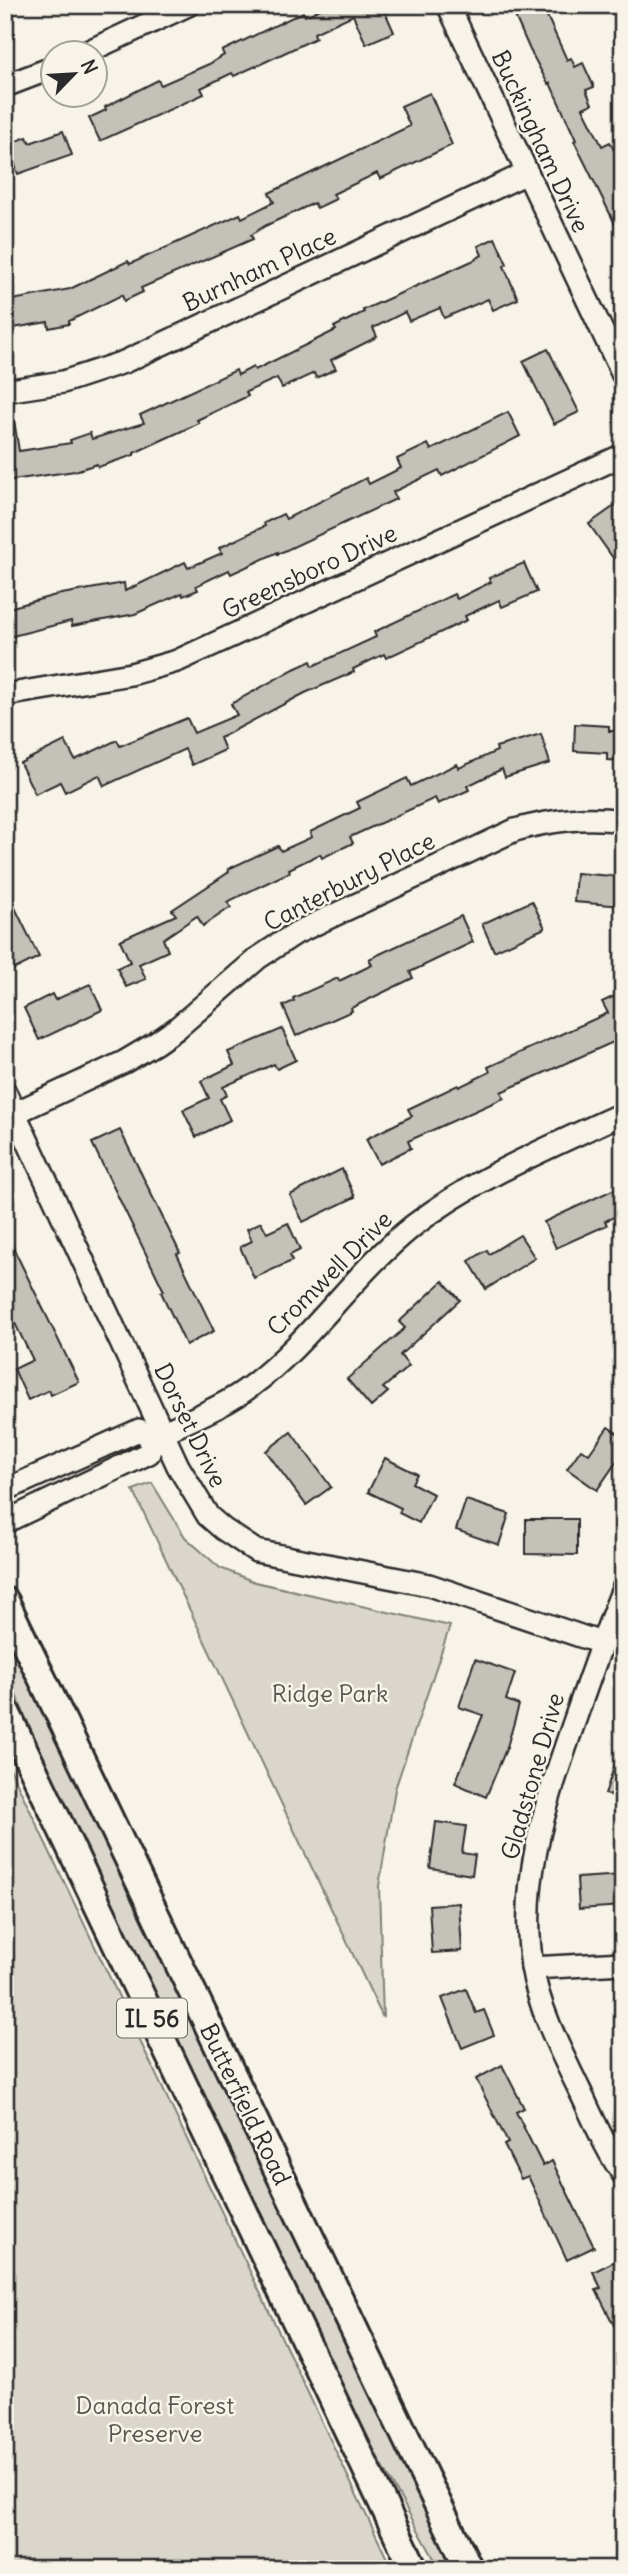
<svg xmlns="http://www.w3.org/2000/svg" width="628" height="2574" font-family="Delius,sans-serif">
<rect width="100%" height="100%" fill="#f7f3e8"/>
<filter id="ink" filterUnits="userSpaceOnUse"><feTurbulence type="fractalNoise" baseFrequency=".0143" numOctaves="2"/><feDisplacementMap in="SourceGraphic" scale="14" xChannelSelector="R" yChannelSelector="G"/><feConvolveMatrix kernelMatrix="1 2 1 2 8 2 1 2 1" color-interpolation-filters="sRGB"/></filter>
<g filter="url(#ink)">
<g fill="#dad6cc" stroke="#82807c" stroke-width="2">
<polygon points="152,1483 185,1537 220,1568 255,1582 450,1626 395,1789 379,1886 383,2018 133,1490"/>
<polygon points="5,1626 456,2569 440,2569 364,2433 47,1768 5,1669"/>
<polygon points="5,1758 392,2569 5,2569"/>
</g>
<g fill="#c4c1b9" stroke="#2b2b2b" stroke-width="2">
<polygon points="329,5 382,5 394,32 366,44 353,15 314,33 316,38 265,62 234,76 232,73 201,88 204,94 100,141 89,118 106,110 105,107 158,80 161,85 209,64 224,55 222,51 303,12 305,16"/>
<polygon points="510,5 542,5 567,60 571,58 575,67 583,63 594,87 586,90 592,104 583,108 602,146 610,142 619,160 623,158 623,240 574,141 576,140 550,83 548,84 530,50"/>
<polygon points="430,93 452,145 380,179 377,173 333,194 336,199 317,208 314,203 265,226 251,235 253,239 141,288 143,292 124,301 122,295 69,321 69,324 49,328 48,322 13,328 7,301 70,289 128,261 130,264 240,214 242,218 274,202 269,193 410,126 401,106"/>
<polygon points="63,131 72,155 18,174 8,144 27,137 30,143"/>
<polygon points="495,238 507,264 504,266 518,299 493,310 488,299 444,318 440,308 409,321 405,312 373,328 377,337 331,360 336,369 316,378 314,373 282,388 277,378 246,392 248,396 197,420 199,423 134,453 134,455 98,467 97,464 75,471 5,481 5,421 14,420 19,451 71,443 70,440 90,433 92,439 144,423 140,415 236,370 238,375 253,367 255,370 336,330 334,327 364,312 363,310 472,261 482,255 478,246"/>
<polygon points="548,349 579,412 554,424 523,361"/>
<polygon points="508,412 520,436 442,476 439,470 393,492 396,499 278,554 278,552 231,574 229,570 196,586 198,590 183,596 182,593 135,614 72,626 71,621 5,638 5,609 56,595 124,583 125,591 185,562 188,568 222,553 219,548 265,526 264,523 283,514 286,519 366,478 369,484 401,468 397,459 428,444 431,450"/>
<polygon points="623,500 623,572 589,524"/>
<polygon points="524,563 537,592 502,607 499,600 465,616 467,620 386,658 384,654 353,669 354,672 305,693 220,738 225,750 192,765 185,749 104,786 99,775 65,792 60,782 35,794 20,763 65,741 75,760 117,740 120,746 187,718 194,733 237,715 231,704 294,669 311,661 313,666 376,637 374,632 454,594 457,599 491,582 489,578"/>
<polygon points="575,724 609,726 609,731 623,731 623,761 607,760 607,753 574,751"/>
<polygon points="541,734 550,763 505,777 502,769 467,786 469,790 438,804 435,798 350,837 353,843 322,858 320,854 289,869 290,872 227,902 231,907 203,926 197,916 163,939 168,951 139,964 146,979 126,987 117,968 130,962 120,940 176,915 172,910 229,872 228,869 278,846 281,851 312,837 310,832 360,808 357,802 407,778 411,786 457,764 459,768 497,751 496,747"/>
<polygon points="576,873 623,877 623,906 574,902"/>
<polygon points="5,887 39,957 11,971 5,958"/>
<polygon points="532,901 545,928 494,951 482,924"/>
<polygon points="461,916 473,942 410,972 413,978 351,1008 352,1011 296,1036 283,1006 294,1001 293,998 338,978 339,981 372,965 369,959"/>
<polygon points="90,984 102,1010 39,1040 24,1008 52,994 55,1000"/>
<polygon points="623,992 623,1044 620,1039 501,1092 504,1098 408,1141 411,1148 379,1164 366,1139 412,1116 408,1109 458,1085 459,1087 490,1072 488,1067 608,1013 602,1002"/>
<polygon points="282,1029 296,1060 277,1069 274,1064 223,1087 227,1095 220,1099 230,1120 196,1137 183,1110 209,1098 201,1081 234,1065 228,1052"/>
<polygon points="120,1130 180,1253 177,1254 214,1331 186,1345 161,1292 164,1291 92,1143"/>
<polygon points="342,1169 355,1197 303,1222 290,1195"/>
<polygon points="623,1185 623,1213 605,1221 607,1225 556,1248 544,1222"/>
<polygon points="261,1222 267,1233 288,1223 300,1250 290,1255 292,1261 254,1278 240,1247 252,1241 247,1229"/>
<polygon points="5,1231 79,1382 51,1395 49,1390 28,1400 14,1369 33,1360 5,1303"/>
<polygon points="520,1235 535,1258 486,1289 469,1261 487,1250 489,1254"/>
<polygon points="443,1281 460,1300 400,1355 409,1366 383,1388 388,1392 371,1407 347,1379 405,1328 399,1322"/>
<polygon points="608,1427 623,1437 623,1465 617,1461 597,1490 567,1469 581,1449 589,1454"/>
<polygon points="291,1432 331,1487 306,1505 266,1451"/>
<polygon points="385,1458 417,1474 412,1483 433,1494 419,1523 399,1513 401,1508 368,1492"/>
<polygon points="466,1500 509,1514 499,1545 456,1530"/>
<polygon points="526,1519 577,1519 577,1555 526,1554"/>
<polygon points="475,1659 515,1673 506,1700 519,1705 507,1747 486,1797 455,1783 483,1715 459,1707"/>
<polygon points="620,1749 623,1749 623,1799 605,1794"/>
<polygon points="436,1822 466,1826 462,1853 475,1855 472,1875 430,1868"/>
<polygon points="623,1875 623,1906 579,1909 577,1878"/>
<polygon points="459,1903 462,1951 432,1953 429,1905"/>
<polygon points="466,1989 476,2013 484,2010 494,2035 462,2048 442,1998"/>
<polygon points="502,2065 524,2108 516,2112 543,2166 552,2161 594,2247 567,2260 528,2176 521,2179 504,2145 508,2143 476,2079"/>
<polygon points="623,2257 623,2343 596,2290 601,2288 593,2272"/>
</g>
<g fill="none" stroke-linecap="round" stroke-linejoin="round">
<g stroke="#2b2b2b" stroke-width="26">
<g id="minor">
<polyline points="448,5 623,375"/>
<polyline points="87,52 188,5"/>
<polyline points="5,86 52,68"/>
<polyline points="5,391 63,382 124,362 527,173"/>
<polyline points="5,695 131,674 177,661 623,455"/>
<polyline points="5,1092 178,1466 208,1516 223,1529 256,1551 429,1585 601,1643"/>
<path d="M 15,1113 L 124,1062 L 156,1043 L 176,1029 L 258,958 L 296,933 L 515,830 C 552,820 585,816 623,821"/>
<polyline points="5,1490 139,1430 152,1438"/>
<path d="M 5,1522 L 149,1453 L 152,1438 C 185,1421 221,1409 251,1386 C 310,1342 353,1274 413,1226 C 476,1177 551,1147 623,1113"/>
<path d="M 623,1589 C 604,1635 588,1682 572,1728 C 545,1806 519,1882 532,1966 C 538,2007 561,2052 579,2089 C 593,2118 605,2148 623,2174"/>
<polyline points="532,1968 623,1963"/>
</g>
</g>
<g stroke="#2b2b2b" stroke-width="32">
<g id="major">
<polyline points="5,1601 469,2569"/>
<polyline points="5,1710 414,2569"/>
</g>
</g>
<use href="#minor" stroke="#f7f3e8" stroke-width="21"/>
<use href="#major" stroke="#f7f3e8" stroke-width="26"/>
</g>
</g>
<g text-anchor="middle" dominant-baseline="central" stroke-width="5" stroke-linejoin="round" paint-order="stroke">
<rect fill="#f7f3e8" stroke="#686764" stroke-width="2" x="117" y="1998.5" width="70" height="39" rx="5"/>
<g font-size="23" font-weight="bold" fill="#2b2b2b">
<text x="152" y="2018">IL 56</text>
</g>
<g font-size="24" fill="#2b2b2b" stroke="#f7f3e8">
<text transform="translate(541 141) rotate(65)">Buckingham Drive</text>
<text transform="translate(259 269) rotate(-25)">Burnham Place</text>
<text transform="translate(309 571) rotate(-25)">Greensboro Drive</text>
<text transform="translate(349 881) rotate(-27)">Canterbury Place</text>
<text transform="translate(329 1273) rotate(-45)">Cromwell Drive</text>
<text transform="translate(191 1425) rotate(64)">Dorset Drive</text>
<text transform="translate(532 1776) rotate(-74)">Gladstone Drive</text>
<text transform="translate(246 2104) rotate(64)">Butterfield Road</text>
</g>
<g font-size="24" fill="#575653" stroke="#f7f3e8">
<text x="330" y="1693">Ridge Park</text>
<text x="155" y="2405">Danada Forest<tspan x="155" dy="28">Preserve</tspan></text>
</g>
</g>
<rect width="628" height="2574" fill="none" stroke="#f7f3e8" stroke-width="28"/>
<rect x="14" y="14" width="600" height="2546" fill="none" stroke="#2b2b2b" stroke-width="2.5" filter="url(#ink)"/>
<g transform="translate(74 74) rotate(65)"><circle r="33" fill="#f7f3e8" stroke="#a5a39c" stroke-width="2"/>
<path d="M0-5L12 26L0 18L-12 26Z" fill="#2b2b2b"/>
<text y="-10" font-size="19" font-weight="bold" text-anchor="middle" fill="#2b2b2b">N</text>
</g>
</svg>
